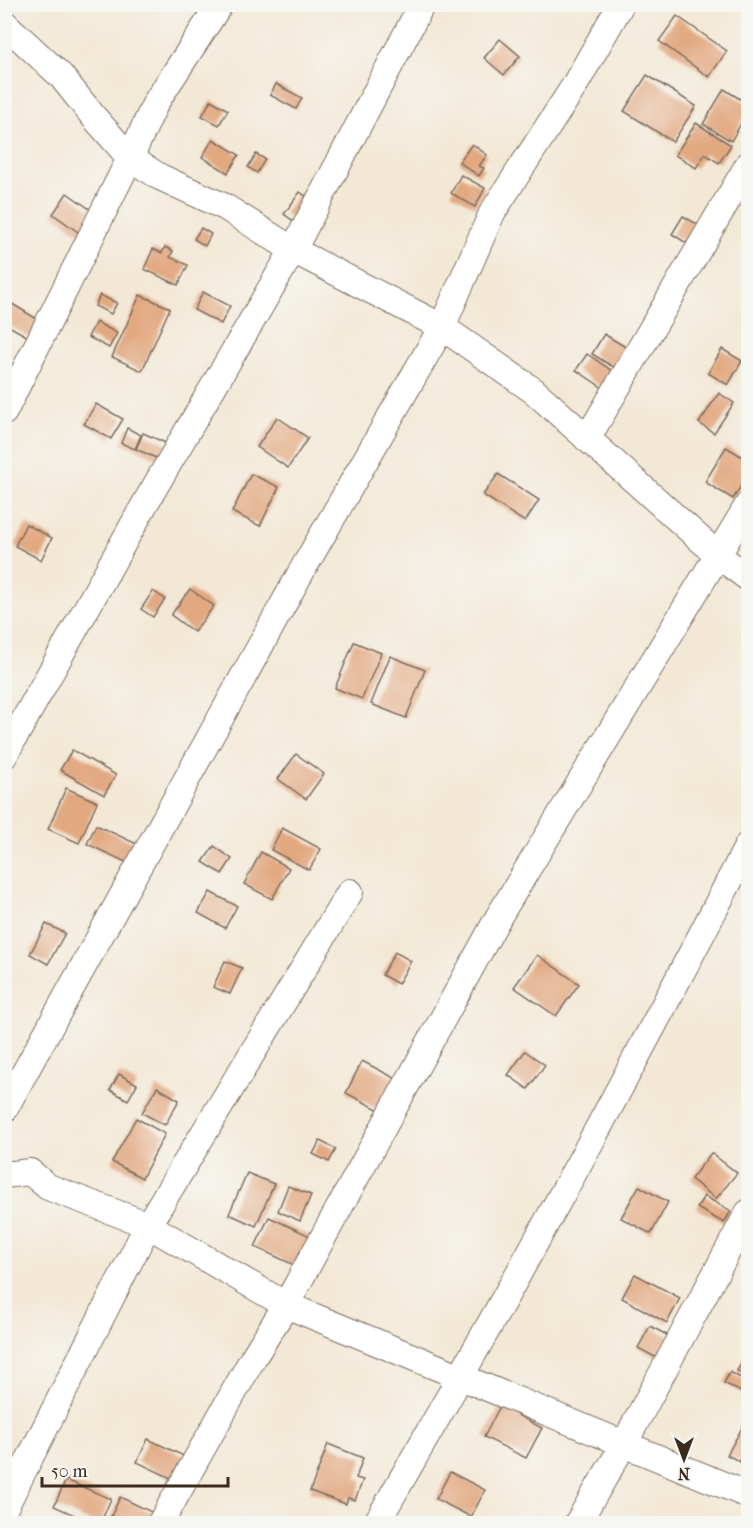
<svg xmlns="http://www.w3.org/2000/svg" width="753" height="1528" font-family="'IM FELL French Canon',serif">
<rect width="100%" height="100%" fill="#f6f6f2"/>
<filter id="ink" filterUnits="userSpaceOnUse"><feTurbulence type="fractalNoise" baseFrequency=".0167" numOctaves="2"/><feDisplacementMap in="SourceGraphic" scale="12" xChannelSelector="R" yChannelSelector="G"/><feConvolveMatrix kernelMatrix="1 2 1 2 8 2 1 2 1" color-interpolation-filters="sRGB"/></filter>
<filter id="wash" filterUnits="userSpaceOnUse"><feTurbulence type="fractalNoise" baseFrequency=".008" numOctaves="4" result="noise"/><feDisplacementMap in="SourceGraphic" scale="24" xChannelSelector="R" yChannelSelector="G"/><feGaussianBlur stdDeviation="1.35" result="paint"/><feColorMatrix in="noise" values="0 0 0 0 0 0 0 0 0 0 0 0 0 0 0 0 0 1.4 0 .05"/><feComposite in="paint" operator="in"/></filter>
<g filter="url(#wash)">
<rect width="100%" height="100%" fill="#f3e8d5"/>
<g id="blocks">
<g fill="#e2a981">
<polygon points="677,16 727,51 709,77 659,41"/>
<polygon points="500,39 520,56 504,75 484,58"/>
<polygon points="647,75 696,106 673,142 624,111"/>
<polygon points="276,84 302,98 296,109 270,95"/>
<polygon points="724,89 748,104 748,111 731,141 703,124"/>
<polygon points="211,100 228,110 219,125 202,116"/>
<polygon points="696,123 731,145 719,163 705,154 696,168 675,155"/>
<polygon points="213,139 239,155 228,173 202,157"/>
<polygon points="472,144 487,155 479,166 484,168 479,176 459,162"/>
<polygon points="256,154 265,159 257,173 248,167"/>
<polygon points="461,175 485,188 475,207 451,193"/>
<polygon points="300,192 312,201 296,223 284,214"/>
<polygon points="67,193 91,210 87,216 95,222 85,237 53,214"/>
<polygon points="683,216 711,232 699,251 672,234"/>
<polygon points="201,228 211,234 205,246 194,239"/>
<polygon points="165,247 173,251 170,257 188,265 178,285 144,269 153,249 162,253"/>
<polygon points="203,292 230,306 221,324 194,310"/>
<polygon points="100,295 117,303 111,314 95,306"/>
<polygon points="140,295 170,308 142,371 112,357"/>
<polygon points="4,299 47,325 37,342 9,326 4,333"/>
<polygon points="96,322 117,333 109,348 88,337"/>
<polygon points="604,334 637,354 625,374 592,354"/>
<polygon points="722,349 742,361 728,385 708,373"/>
<polygon points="587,354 620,376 609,392 576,370"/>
<polygon points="719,393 734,403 714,433 699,423"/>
<polygon points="96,404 123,419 111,439 84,424"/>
<polygon points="277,417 308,438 288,468 257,447"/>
<polygon points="127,428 141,435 135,449 121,443"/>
<polygon points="143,433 175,447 167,463 136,449"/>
<polygon points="726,447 748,460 748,475 733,499 705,482"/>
<polygon points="251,474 279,487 260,526 232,512"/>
<polygon points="498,474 539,500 525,522 483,495"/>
<polygon points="26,524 52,538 41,560 15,546"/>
<polygon points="190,589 214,606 194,632 171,615"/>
<polygon points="153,591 165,599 153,617 141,609"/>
<polygon points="354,642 381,653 362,699 335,688"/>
<polygon points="390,656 425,670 406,718 371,704"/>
<polygon points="72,750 116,775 104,795 60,770"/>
<polygon points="296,754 324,774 306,799 278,779"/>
<polygon points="66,788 97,802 79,843 48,829"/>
<polygon points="96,825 139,845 130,864 87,844"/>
<polygon points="282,828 321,849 309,870 271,850"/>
<polygon points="214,846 232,859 222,874 203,862"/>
<polygon points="261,852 289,868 272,899 244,884"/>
<polygon points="210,892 237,906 225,928 198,913"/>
<polygon points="46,924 65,933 48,964 30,954"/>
<polygon points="395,952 411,961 398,984 382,975"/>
<polygon points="537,955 579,984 556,1016 514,987"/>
<polygon points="225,961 242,968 230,994 213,987"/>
<polygon points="525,1051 545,1065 528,1089 508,1075"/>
<polygon points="362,1061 408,1085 391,1116 346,1093"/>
<polygon points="119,1074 137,1084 128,1100 110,1090"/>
<polygon points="157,1087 179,1100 165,1125 142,1113"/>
<polygon points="136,1118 165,1134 142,1178 112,1162"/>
<polygon points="320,1141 336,1149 329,1162 313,1154"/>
<polygon points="711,1153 737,1173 716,1199 691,1179"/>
<polygon points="247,1173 274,1184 256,1226 229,1214"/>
<polygon points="288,1186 311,1195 300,1221 278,1211"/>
<polygon points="639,1186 668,1202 651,1234 621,1218"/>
<polygon points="704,1196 731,1211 724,1223 697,1208"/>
<polygon points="269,1217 321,1241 307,1271 255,1247"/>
<polygon points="635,1274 680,1298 667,1323 622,1298"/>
<polygon points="650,1326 678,1341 666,1363 638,1348"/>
<polygon points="748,1350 748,1377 737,1371"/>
<polygon points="730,1372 748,1382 748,1396 724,1383"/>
<polygon points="500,1406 542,1428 526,1458 484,1437"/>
<polygon points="743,1426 748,1429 748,1466 727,1455"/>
<polygon points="148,1439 188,1458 177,1481 137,1462"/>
<polygon points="328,1444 363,1458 356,1478 363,1480 355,1500 348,1498 346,1504 310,1491"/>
<polygon points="450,1472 485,1490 471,1517 436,1499"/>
<polygon points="66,1480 111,1499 100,1524 94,1524 54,1506"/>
<polygon points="120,1497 162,1517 159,1524 108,1523"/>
</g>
</g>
</g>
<g filter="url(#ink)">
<use href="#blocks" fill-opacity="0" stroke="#7b6c5e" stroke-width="1.5"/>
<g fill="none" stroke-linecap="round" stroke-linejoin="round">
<g stroke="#7b6c5e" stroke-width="28">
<g id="minor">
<polyline points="4,23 61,76 93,116 130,158 160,177 225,207 293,250 442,327 534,391 719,556 748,578"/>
<polyline points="4,412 130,158 156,102 220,4"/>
<polyline points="587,439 748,165"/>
<polyline points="4,756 146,502 293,250 422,4"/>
<polyline points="4,1110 300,574 442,327 492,213 573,88 621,4"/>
<polyline points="4,1175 30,1172 48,1187 148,1225 286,1305 748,1495"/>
<polyline points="4,1509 148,1225 350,892"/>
<polyline points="160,1524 253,1358 286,1305 499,916 748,505"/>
<path d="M 376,1524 C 506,1300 630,1074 748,845"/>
<polyline points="577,1524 624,1444 748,1213"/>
</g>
</g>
<use href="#minor" stroke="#fff" stroke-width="26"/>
</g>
</g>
<rect width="753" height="1528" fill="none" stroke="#f6f6f2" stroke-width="24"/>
<g transform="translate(684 1459) rotate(180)" stroke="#f6f6f2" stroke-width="4.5" paint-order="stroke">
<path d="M0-4.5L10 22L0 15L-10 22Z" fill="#3b2a1e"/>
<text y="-9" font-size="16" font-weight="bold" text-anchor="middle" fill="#3b2a1e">N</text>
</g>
<path d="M42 1477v9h186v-9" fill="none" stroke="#3b2a1e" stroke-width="3"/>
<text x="51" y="1477" font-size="18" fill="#3b2a1e" stroke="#f6f6f2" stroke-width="4.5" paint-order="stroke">50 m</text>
</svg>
